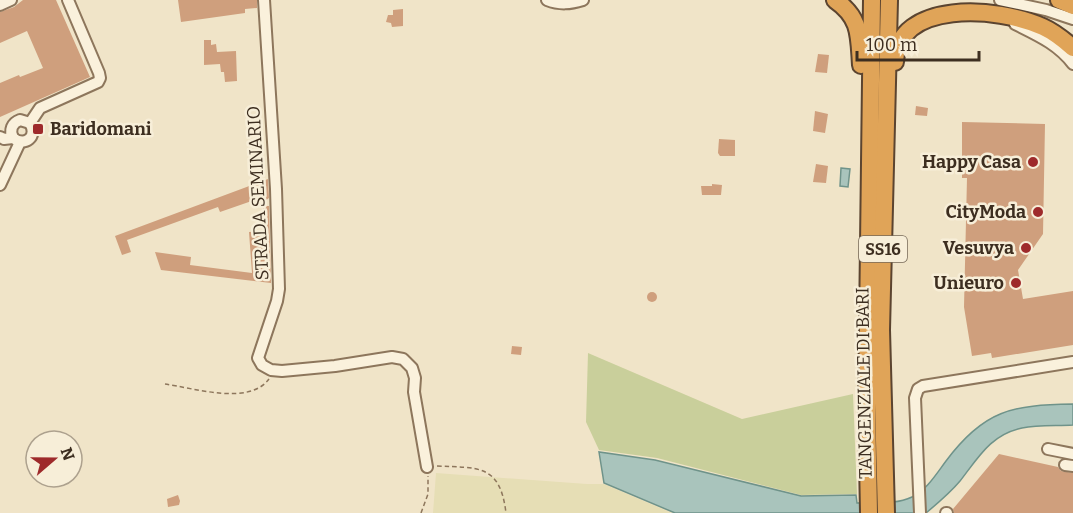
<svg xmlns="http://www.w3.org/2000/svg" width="1073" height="513" font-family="Bitter,serif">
<rect width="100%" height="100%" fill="#f0e4c8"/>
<polygon fill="#e6deb5" points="436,473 587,484 604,484 672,513 433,513"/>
<polygon fill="#c9cf9b" points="588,353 742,419 853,394 857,494 801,495 657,458 599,450 586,422"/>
<g fill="#a9c4bc" stroke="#6f938a" stroke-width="1.5">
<polygon points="841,168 850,169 848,187 840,186"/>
<path d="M 1073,404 L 1073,425 C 1056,426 1038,425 1022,428 C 991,434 978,458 960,481 C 950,493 938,503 926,513 L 675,513 L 604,483 L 599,452 L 655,460 L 801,496 L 856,495 L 857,503 C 875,502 895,505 912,497 C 926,491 937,473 946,461 C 984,410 1012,405 1073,404 Z"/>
</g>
<g fill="#cf9f7d">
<polygon points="23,0 56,0 90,77 0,117 0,83 19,75 20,77 43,68 27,31 0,43 0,12 14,7"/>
<polygon points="178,0 257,0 257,8 245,9 245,13 181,22"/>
<polygon points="403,9 403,26 392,27 391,23 386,22 388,15 393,15 393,10"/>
<polygon points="204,40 211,40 211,45 216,44 217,52 236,51 237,81 225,82 224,72 221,72 220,64 204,65"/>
<polygon points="818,54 829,55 827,73 815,72"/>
<polygon points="916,106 928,108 927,116 915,115"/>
<polygon points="815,111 828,114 825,133 813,131"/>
<polygon points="962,122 1045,124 1043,234 1018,270 1023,299 1073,291 1073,345 992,358 991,353 972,356 964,307 967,178 962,178"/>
<polygon points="719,139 735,140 735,156 720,156 718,153"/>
<polygon points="816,164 828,166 826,183 813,182"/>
<polygon points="268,179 269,198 262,203 260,198 220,212 218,207 127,240 131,252 122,255 115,236"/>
<polygon points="712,184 722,185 721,195 702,195 701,186 712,186"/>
<polygon points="263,206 269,206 271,283 161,270 155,252 191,257 190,265 252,273 249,232 264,231"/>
<circle cx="652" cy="297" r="5"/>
<polygon points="512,346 522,347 521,355 511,354"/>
<polygon points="999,454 1058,467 1061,471 1073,473 1073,513 954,513 953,509"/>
<polygon points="178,495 180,501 179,505 168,507 167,499"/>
</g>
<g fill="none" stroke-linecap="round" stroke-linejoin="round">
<g stroke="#8d765c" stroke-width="14">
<g id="minor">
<polyline points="264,0 276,189 279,289 277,301 258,358 262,365 271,370 282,371 335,366 392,357 403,359 412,368 415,378 414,392 427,467"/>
<path d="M 547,0 C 560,5 570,4 583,0"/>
<polyline points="1000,0 1046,10 1073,19"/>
<polyline points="0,5 11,0"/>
<path d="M 1015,24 C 1037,35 1058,44 1073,64"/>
<path d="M 0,137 L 4,139 L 13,138 C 25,147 38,137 30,123 L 40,108 L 98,82 L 100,78 L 99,73 L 68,0"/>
<path d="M 13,138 C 9,130 12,123 20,120 L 30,123"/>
<polyline points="0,185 20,142"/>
<polyline points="1048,449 1073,454"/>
<polyline points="1065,465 1073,466"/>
<polyline points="920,513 915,398 918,389 923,386 1073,362"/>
<polyline points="946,513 947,513"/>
</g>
</g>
<g stroke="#5b4430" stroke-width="20">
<g id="highway">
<path d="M 835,0 C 861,18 859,36 861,65"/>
<polyline points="1059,0 1073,6"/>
<path d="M 895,62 C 897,0 997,6 1043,27 C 1054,32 1064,40 1073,48"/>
<polyline points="869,513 867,408 872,0"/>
<polyline points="886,513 881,330 889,0"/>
</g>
</g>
<g stroke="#8d765c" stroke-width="1.5" stroke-dasharray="4.5 3" stroke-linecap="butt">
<path d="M 165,384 C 194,388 249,406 269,379"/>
<path d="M 437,466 C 479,468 500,464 506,513"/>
<polyline points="421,513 428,494 428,476"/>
</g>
<use href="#minor" stroke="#faf1dc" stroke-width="10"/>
<use href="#highway" stroke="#e0a458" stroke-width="16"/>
</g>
<g fill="#9e2a2b" stroke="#f7eed8" stroke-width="2">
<rect x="32" y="123" width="12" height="12" rx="3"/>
<circle cx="1033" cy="162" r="6"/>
<circle cx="1038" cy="212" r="6"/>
<circle cx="1026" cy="248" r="6"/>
<circle cx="1016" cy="283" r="6"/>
</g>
<g text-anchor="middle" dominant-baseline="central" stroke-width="5" stroke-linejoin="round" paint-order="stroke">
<rect fill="#f7eed8" stroke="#756857" stroke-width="1.5" x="859" y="236" width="48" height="26" rx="4.5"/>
<g font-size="16" font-weight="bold" fill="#3d2e20">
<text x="883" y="249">SS16</text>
</g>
<g font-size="18" font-weight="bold" fill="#3d2e20" stroke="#f7eed8" text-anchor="end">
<text x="50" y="129" text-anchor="start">Baridomani</text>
<text x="1021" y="162">Happy Casa</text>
<text x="1026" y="212">CityModa</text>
<text x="1014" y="248">Vesuvya</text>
<text x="1004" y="283">Unieuro</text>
</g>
<g font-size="18" fill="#3d2e20" stroke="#f7eed8">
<text transform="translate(258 193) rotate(-93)">STRADA SEMINARIO</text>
<text transform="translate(864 383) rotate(-91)">TANGENZIALE DI BARI</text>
</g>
</g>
<g transform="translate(54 459) rotate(70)"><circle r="28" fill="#f7eed8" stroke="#ada18e" stroke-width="1.5"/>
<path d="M0-4.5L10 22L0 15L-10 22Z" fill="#9e2a2b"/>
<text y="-9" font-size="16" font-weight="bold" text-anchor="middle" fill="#3d2e20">N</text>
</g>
<path d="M857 51v9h122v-9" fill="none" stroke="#3d2e20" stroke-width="3"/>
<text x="866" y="51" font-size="18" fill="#3d2e20" stroke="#f7eed8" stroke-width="4.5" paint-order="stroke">100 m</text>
</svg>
